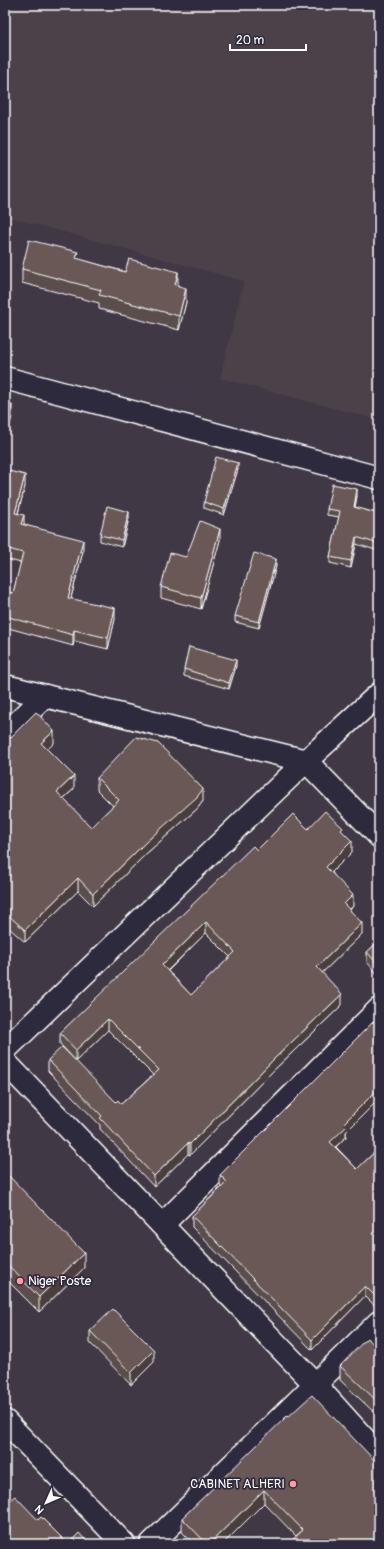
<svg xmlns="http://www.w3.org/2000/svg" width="384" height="1549" font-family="Pangolin,sans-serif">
<rect width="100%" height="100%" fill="#403845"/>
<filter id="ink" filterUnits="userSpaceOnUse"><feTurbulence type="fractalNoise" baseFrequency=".025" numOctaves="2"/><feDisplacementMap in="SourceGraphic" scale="8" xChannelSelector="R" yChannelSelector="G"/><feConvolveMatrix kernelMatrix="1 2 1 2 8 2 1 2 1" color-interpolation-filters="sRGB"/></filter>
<g filter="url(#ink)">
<polygon fill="#4c424a" points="5,5 379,5 379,420 220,378 244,281 5,216"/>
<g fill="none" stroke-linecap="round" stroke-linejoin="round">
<g stroke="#fff" stroke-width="25">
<g id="street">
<polyline points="5,378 379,478"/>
<polyline points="5,686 306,761 379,836"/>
<polyline points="5,735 45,696"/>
<polyline points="5,1050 306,761 379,694"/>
<polyline points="5,1062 315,1384 379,1455"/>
<polyline points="162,1225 379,1009"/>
<polyline points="5,1421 124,1544"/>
<polyline points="151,1544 379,1322"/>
</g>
</g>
<use href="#street" stroke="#2f2a3d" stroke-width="22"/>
</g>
<g fill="#5a4d4b" stroke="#fff" fill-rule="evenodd">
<polygon points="78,259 178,286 186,302 179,330 99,309 99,303 22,283 22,269"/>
<polygon points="238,469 224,515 204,508 204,502"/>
<polygon points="5,470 25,486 18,514 24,524 83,551 71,598 115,619 108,649 74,641 73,646 5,627 5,592 13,593 21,563 5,559"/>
<polygon points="357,496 355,507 379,514 379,551 356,544 351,568 330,563 330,557 339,517 327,515 327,509"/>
<polygon points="129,518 122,547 100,541 100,535"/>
<polygon points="220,540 201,609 161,598 161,587 186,557"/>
<polygon points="276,566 259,628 235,622 235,616"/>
<polygon points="236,666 229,689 184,676 184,669"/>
<polygon points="5,743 54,743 47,750 74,789 63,799 91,827 113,806 97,790 97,778 203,801 197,809 147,853 93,906 78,891 25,942 9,928"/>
<path d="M 308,829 L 343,832 L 352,852 L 332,872 L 353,906 L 350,910 L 362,934 L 322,973 L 342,1005 L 274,1070 L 190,1155 L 188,1154 L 154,1187 L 100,1129 L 100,1125 L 48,1071 L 48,1060 L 116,1102 L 121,1104 L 153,1075 L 108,1030 L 76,1061 L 60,1044 L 60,1033 L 257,850 ZM 206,933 L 230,957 L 191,995 L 168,971 Z"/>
<polygon points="379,941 379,976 367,962 367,952"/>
<polygon points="379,1016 379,1099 346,1132 346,1137 336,1147 357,1169 379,1148 379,1310 365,1296 312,1350 192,1227 192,1216 221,1187 220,1185 220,1175"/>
<polygon points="5,1172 84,1268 39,1312 5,1278"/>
<polygon points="90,1331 154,1362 131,1385 90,1343"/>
<polygon points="379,1349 379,1417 340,1380 340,1366"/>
<polygon points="288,1417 379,1465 296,1536 264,1503 223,1544 194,1544 182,1532 182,1518"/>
</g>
<g fill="#4a3e3d" stroke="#fff">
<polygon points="178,272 178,286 175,285"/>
<polygon points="186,288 186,302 179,330 179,316"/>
<polygon points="12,405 12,417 5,442 5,430"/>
<polygon points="238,463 238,469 224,515 224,509"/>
<polygon points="25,475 25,486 15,524 15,513"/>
<polygon points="357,489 357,496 354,513 354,507"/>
<polygon points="129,512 129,518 122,547 122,540"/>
<polygon points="24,515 24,526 21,524"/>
<polygon points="220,529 220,540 201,609 201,598"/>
<polygon points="356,537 356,544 351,568 351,561"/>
<polygon points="83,540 83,551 68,609 68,598"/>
<polygon points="276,559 276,566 259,628 259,622"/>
<polygon points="115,608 115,619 108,649 108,638"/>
<polygon points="74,630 74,641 73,646 73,635"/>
<polygon points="236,660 236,666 229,689 229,683"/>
<polygon points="54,731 54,743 41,756 41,743"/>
<polygon points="74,776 74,789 57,804 57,792"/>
<polygon points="203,789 203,801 197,809 147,853 93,906 93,894 147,841"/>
<polygon points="352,841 352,852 326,878 326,867"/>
<polygon points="78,878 78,891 25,942 25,930"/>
<polygon points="353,895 353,906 344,915 344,904"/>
<polygon points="9,916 9,928 5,933 5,920"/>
<polygon points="206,922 206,933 162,976 162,965"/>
<polygon points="362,923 362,934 317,978 317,967"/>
<polygon points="342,994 342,1005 274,1070 190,1155 190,1144 274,1059"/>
<polygon points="108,1019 108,1030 76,1061 76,1050"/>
<polygon points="379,1088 379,1099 346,1132 346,1137 330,1152 330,1142 343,1124"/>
<polygon points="188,1143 188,1154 154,1187 154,1176"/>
<polygon points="84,1253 84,1268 39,1312 39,1297"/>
<polygon points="365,1286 365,1296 312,1350 312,1340"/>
<polygon points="154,1350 154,1362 131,1385 131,1373"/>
<polygon points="264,1490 264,1503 223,1544 209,1544"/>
</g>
<g fill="#695957" stroke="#fff" fill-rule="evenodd">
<polygon points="29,240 78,252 76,258 125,272 129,259 178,272 175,285 186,288 179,316 99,295 101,290 22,269"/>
<polygon points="5,404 12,405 5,430"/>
<polygon points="216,457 238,463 224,509 204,502"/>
<polygon points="5,470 25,475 15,513 24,515 21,524 83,540 68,598 115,608 108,638 74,630 73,635 5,616 5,591 13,593 23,553 5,548"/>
<polygon points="332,484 357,489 354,507 379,514 379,544 356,537 351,561 330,557 340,511 327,509"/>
<polygon points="107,506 129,512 122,540 100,535"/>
<polygon points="200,521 220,529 201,598 161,587 170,553 186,557"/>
<polygon points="254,553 276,559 259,622 235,616"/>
<polygon points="189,647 236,660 229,683 184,669"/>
<polygon points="36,712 54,731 41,743 74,776 57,792 91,827 119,800 97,778 136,737 158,743 203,789 197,797 147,841 93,894 78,878 25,930 9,916 5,920 5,743"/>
<path d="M 325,811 L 343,828 L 341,830 L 352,841 L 326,867 L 353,895 L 344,904 L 362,923 L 317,967 L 342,994 L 274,1059 L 190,1144 L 188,1143 L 154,1176 L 100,1118 L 102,1116 L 48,1060 L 62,1047 L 116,1102 L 118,1100 L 121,1104 L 159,1070 L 108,1019 L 76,1050 L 60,1033 L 253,846 L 257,850 L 293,814 L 308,829 ZM 206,922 L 235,952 L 191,995 L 162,965 Z"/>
<polygon points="379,941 379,966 367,952"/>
<polygon points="379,1016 379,1088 343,1124 346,1127 330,1142 357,1169 379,1148 379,1300 365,1286 312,1340 192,1216 227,1182 220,1175"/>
<polygon points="5,1172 84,1253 39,1297 5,1262"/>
<polygon points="113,1309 154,1350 131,1373 90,1331"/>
<polygon points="367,1338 379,1349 379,1403 340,1366"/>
<polygon points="312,1395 379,1465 379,1544 288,1544 303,1530 264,1490 209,1544 207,1544 182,1518 287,1416 288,1417"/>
<polygon points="15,1496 38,1520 41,1517 68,1544 5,1544 5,1498 8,1502"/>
<polygon points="79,1533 89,1544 68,1544"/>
</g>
</g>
<g fill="#ff9aa2" stroke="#2f2a3d" stroke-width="1.5">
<circle cx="20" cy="1281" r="4"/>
<circle cx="293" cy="1484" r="4"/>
</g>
<g text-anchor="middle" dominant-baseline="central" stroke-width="3.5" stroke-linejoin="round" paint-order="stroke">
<g font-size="13" fill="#fff" stroke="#2f2a3d" text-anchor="start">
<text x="28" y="1281">Niger Poste</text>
<text x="285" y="1484" text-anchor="end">CABINET ALHERI</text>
</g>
</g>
<rect width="384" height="1549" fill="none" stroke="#2f2a3d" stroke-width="20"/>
<rect x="10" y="10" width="364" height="1529" fill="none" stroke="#fff" stroke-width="1.5" filter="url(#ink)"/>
<g transform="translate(46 1503) rotate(225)" stroke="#2f2a3d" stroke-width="3" paint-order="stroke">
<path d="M0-3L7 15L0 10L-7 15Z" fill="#ffffff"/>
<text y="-6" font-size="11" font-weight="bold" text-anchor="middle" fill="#ffffff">N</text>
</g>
<path d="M230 44v6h76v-6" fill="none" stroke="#ffffff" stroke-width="2"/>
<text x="236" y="44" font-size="12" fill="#ffffff" stroke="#2f2a3d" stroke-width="3" paint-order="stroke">20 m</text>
</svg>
